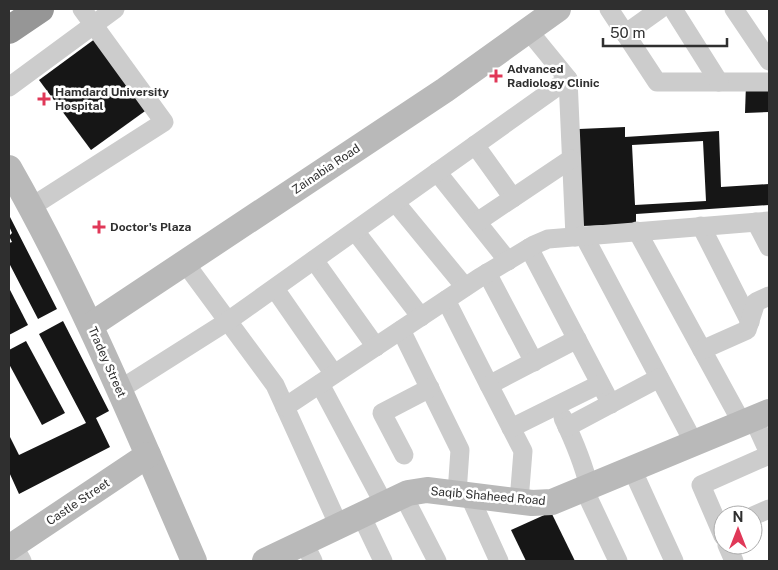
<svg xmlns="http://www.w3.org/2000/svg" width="778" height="570" font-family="'Public Sans',sans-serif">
<rect width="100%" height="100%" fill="#fff"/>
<g fill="#161616" fill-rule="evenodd">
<polygon points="107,30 159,101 91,150 39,80"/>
<polygon points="746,84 769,87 769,112 745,113"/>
<path d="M 625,127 L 625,137 L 719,131 L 721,187 L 769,184 L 769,205 L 636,214 L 636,224 L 582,226 L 579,129 ZM 703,141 L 706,201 L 635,205 L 632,145 Z"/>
<polygon points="9,215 57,309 38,319 9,263 9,243 12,242 9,236 12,233 9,226"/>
<polygon points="9,288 28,325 9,335"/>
<polygon points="63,321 109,411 96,418 110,447 19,494 9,472 9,435 19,455 86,423 39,334"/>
<polygon points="26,341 65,413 42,425 9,364 9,350"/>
<polygon points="551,512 575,561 526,561 511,530"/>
</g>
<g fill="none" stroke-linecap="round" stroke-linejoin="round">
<g stroke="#ccc" stroke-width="19">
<polyline points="609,9 657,82 769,82"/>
<polyline points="673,9 719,82"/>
<polyline points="734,9 769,61"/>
<polyline points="528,30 568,79 575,237"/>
<polyline points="625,34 660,9"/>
<polyline points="9,87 115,9"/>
<polyline points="475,145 513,198"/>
<polyline points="437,172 508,261"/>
<polyline points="395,202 465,287"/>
<polyline points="31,207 164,122 82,9"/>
<polyline points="477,222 571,159"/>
<polyline points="756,222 769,247"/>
<polyline points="701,226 750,322"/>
<polyline points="355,231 421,317"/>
<polyline points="637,231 742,423"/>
<polyline points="584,236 694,443"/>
<polyline points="529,248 611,404"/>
<polyline points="314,260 376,347"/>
<polyline points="185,263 275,385 339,526"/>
<polyline points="487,273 534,362"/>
<polyline points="275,289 334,374"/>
<polyline points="446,300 489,385 577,339"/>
<polyline points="401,330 460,450 457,493"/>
<polyline points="702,350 747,330 756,302 769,296"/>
<polyline points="320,384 384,504"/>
<polyline points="489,385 523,451 519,501"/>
<polyline points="119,390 228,321 568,79"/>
<polyline points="285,407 479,278 534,245 548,239 769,221"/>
<path d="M 563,418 C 574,441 583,462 589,487"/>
<polyline points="753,418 769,453"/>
<polyline points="567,427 659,378"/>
<polyline points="511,428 600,384"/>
<polyline points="404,455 382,413 430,388"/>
<polyline points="632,469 674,561"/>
<polyline points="584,489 618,561"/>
<polyline points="403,495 437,561"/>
<polyline points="469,495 499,561"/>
<polyline points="361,515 383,561"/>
<polyline points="753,516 769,509"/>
<polyline points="723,536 701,485 769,455"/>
<polyline points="304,543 313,561"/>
<polyline points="13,545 22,561"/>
<polyline points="727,545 734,561"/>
</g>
<g stroke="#b9b9b9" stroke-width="26">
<path d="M 9,168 C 81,294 136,428 194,561"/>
<polyline points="91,325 445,90 558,9"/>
<polyline points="9,548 148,455"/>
<polyline points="265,561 408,493 427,490 532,503 552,502 769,412"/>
</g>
<polyline stroke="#969696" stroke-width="28" points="9,30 40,9"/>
</g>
<g fill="#e03858" stroke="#fff" stroke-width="2">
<path d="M493.5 68.5h5v5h5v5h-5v5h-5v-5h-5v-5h5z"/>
<path d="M41.5 91.5h5v5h5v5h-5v5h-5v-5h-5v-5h5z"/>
<path d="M96.5 219.5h5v5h5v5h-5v5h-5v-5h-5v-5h5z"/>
</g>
<g text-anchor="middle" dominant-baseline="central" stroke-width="5" stroke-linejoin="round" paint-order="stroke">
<g font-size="12" font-weight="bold" fill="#2f2f2f" stroke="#fff" text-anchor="start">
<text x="507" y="69">Advanced<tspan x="507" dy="14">Radiology Clinic</tspan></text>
<text x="55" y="92">Hamdard University<tspan x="55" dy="14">Hospital</tspan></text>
<text x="110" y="227">Doctor's Plaza</text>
</g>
<g font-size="12" fill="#2f2f2f" stroke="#fff">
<text transform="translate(326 169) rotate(-34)">Zainabia Road</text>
<text transform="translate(107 362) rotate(66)">Tradey Street</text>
<text transform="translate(488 496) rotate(5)">Saqib Shaheed Road</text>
<text transform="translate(78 502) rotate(-34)">Castle Street</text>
</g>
</g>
<rect width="778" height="570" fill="none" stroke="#2f2f2f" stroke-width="20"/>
<g transform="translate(738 530)"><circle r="24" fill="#ffffff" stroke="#acacac"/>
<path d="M0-4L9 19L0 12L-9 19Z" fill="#e03858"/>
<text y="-8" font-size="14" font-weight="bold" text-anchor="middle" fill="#2f2f2f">N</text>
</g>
<path d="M603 38v8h124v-8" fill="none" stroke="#2f2f2f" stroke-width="2.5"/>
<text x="610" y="38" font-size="15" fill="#2f2f2f" stroke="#ffffff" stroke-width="4" paint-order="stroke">50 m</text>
</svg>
